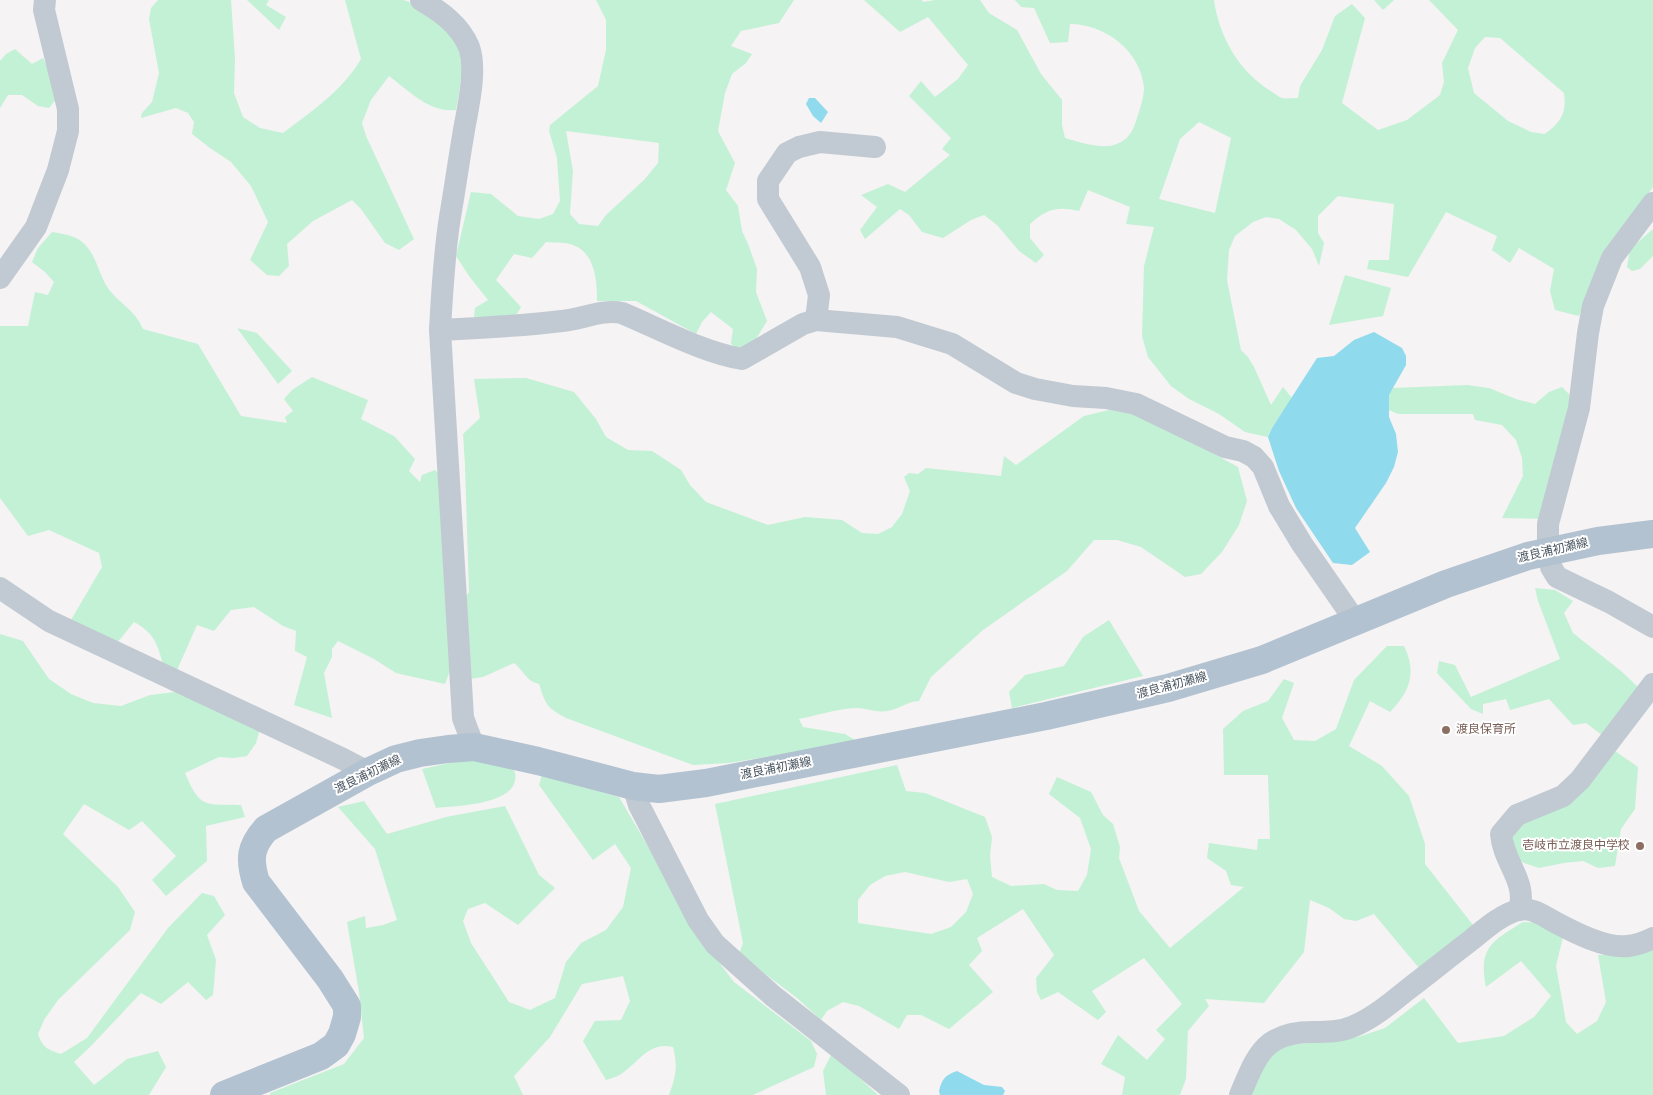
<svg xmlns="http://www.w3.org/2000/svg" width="1653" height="1095" font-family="Overpass,'Noto Sans JP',sans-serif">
<rect width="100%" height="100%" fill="#f5f3f3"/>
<g fill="#c3f1d5" fill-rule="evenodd">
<path d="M 158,0 L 231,0 L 235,59 L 234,93 L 243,117 L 260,128 L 283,133 C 311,112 343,90 361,59 L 345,0 C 364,0 385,0 403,0 C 411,1 420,9 426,13 C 469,40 464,66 456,110 C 430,113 409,91 389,76 L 371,100 L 362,123 L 366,136 L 414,239 L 399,250 L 385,243 L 361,209 L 352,200 L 313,221 L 287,244 L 289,266 L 279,276 L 267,275 L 250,260 L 268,222 L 251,186 L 231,162 L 210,148 L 192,134 L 194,122 L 188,113 L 176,108 L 141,118 L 142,113 L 152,102 L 159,73 L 149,19 L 151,8 Z"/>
<polygon points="247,0 269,0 266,5 286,17 279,30"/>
<path d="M 596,0 L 794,0 L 779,23 L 741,31 L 731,46 L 752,54 L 746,63 L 732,74 L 725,93 L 718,131 L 735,163 L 726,190 L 738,206 L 742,231 L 748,244 L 757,269 L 756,292 L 767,321 L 756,339 L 748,348 L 735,349 L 731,343 L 733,329 L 711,312 L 702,322 L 696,334 L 636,301 L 597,301 C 597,279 595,251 570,244 C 563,242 554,243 546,242 L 532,258 L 514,254 L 496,280 L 521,307 L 515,317 L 474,317 L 475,308 L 488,300 L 469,276 L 456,256 L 471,192 L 491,194 L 518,216 L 539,219 L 553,214 L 560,201 L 557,158 L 549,131 L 550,125 L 598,86 L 606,50 L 606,20 ZM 566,131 L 659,143 L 658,163 L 644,180 L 606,215 L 598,226 L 579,224 L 570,214 L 573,171 Z"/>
<path d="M 864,0 L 922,0 L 923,2 L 935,0 L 980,0 L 989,13 L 1017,30 L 1041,74 L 1062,100 L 1062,125 L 1065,138 C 1078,142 1101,149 1114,145 C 1129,140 1133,131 1137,118 C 1140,109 1144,97 1144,88 C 1141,51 1105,24 1070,24 L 1068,42 L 1050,43 L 1034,8 L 1021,7 L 1015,0 L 1214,0 C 1219,36 1238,70 1269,90 C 1273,92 1278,97 1282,98 C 1286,99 1293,98 1298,98 L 1300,86 L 1322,50 L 1335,16 L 1352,4 L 1365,18 L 1342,103 L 1378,130 L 1407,120 L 1440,95 L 1444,82 L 1442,63 L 1458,30 L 1429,0 L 1653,0 L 1653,187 L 1614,242 L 1579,316 L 1555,310 L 1550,291 L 1554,269 L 1519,248 L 1510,263 L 1492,250 L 1497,236 L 1446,212 L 1408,277 L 1367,269 L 1369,260 L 1389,260 L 1394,204 L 1338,196 L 1318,216 L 1318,233 L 1324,243 L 1319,266 L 1312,249 L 1296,230 L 1279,219 L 1266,217 L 1253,222 L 1235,236 L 1229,250 L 1227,280 L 1241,350 L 1248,357 L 1254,367 L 1271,405 L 1283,387 L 1292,398 L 1272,428 L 1268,437 L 1245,432 L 1219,414 L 1189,399 L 1171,386 L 1148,357 L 1142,336 L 1144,266 L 1154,227 L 1126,224 L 1130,207 L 1088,190 L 1079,211 C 1056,206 1047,209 1030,224 L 1030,238 L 1044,255 L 1036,263 L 1019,251 L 997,225 L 984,215 L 971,220 L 943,238 L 922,232 L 909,215 L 900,209 L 865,239 L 860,230 L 877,207 L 861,195 L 888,184 L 905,192 L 950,155 L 942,149 L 951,138 L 909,96 L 921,81 L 935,97 L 958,79 L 968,65 L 928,17 L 900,32 ZM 1485,37 L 1500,38 L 1564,93 C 1567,113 1561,122 1545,134 L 1531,132 L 1508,121 L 1474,93 L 1468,68 L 1475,48 ZM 1199,122 L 1231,138 L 1215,213 L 1159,199 L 1180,139 Z"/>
<polygon points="1374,0 1394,0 1383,10"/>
<polygon points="15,49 32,64 43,58 52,77 58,97 49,108 38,106 22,95 8,95 0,108 0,61 6,54"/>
<polygon points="1653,229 1653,256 1640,269 1632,271 1627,267 1630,249"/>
<path d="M 52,232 C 65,234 79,236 87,247 C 96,257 99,273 106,285 C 117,303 134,308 143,329 L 198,344 L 241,416 L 287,423 L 285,417 L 293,411 L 284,399 L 292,390 L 312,377 L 368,400 L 361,419 L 394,436 L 415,459 L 409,471 L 420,482 L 422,475 L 435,470 L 441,476 L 451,668 L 445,684 L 396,673 L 374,659 L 338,641 L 332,649 L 332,657 L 324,673 L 332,718 L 294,705 L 307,657 L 295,651 L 296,631 L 283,626 L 254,607 L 231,610 L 214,631 L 197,625 L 177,670 L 163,664 C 157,643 154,633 134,622 L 117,643 L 71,620 L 102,567 L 99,553 L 49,530 L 28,536 L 0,498 L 0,326 L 28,326 L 35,292 L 48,295 L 54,282 L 45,272 L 32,262 L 38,248 Z"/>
<polygon points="1345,275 1391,288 1383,316 1329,325"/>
<polygon points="237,328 257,333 292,371 278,384"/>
<path d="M 526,378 L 574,392 L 596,419 L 606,437 L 628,450 L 652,451 L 681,470 L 690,485 L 706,502 L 768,525 L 805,517 L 842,520 L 862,533 L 878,534 L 892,527 L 902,514 L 910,491 L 904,477 L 909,473 L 918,474 L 926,468 L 1001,476 L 1004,456 L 1016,465 L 1084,416 L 1109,410 L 1133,414 L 1207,450 L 1238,467 L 1247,501 L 1239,525 L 1222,552 L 1201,574 L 1185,577 L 1141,547 L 1117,540 L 1094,540 L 1067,571 L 983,630 L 931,677 L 919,701 C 907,701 898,710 887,711 C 876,713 866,708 856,708 C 837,709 818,715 799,719 L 803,727 L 845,734 L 858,742 L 728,763 L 693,765 L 566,718 C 546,707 546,705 539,684 C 526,681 524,671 514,663 L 483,677 L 470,679 L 464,600 L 469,592 L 465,465 L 463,434 L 480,418 L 474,379 Z"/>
<polygon points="1467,385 1489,388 1516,399 1535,404 1549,392 1562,387 1569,394 1570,407 1542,519 1502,518 1523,476 1522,458 1516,440 1502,425 1475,420 1473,414 1398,414 1389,410 1389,394 1393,388"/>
<polygon points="1535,588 1555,590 1573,601 1564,613 1573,633 1621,671 1639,688 1602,735 1586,723 1573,725 1549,699 1510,710 1506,699 1483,704 1483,714 1471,709 1437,673 1439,661 1455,665 1471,697 1560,659 1538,601"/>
<polygon points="1109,620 1143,676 1012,708 1009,692 1025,675 1064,666 1083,637"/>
<path d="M 0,634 L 23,641 L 49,679 L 71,694 L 93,703 L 121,706 L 150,695 L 175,692 L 260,729 L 256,743 L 247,756 L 234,758 L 219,757 L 185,773 C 200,809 205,804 241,805 L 245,817 L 206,826 L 207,861 L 166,896 L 152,880 L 176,856 L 142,821 L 129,830 L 84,804 L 63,834 L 118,887 L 135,912 L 130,930 L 58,1000 L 44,1020 L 38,1034 C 42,1047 48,1050 61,1054 L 87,1038 L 168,928 L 202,893 L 214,896 L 225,915 L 207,935 L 216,960 L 213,995 L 206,1000 L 188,982 L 161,1004 L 141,993 L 90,1047 L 74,1062 L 94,1085 L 127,1059 L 158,1051 L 166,1067 L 149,1095 L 0,1095 Z"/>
<path d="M 1387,646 L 1404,646 C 1417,672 1410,692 1390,712 L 1370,701 L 1349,746 L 1382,766 L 1409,796 L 1425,844 L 1425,864 L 1473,925 L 1419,968 L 1374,914 L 1356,921 L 1344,919 L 1329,908 L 1310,900 L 1304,952 L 1264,1003 L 1205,999 L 1209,1006 L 1188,1031 L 1186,1079 L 1180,1095 L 1122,1095 L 1125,1077 L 1101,1064 L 1118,1035 L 1147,1060 L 1165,1039 L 1156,1030 L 1182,1004 L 1144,958 L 1092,991 L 1106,1012 L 1098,1020 L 1058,992 L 1041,1000 L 1037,992 L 1036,978 L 1054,955 L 1023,909 L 977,938 L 982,951 L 969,965 L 993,992 L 949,1029 L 921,1015 L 907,1015 L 899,1029 L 859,1006 L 843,1002 L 827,1011 L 821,1020 L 797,998 L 739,954 L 743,943 L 715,804 L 897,765 L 906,791 L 925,793 L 985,817 L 992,837 L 990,856 L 992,877 L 1011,886 L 1044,884 L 1057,890 L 1078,891 L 1087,875 L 1091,849 L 1080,818 L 1049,794 L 1057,777 L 1091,792 L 1103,815 L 1113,824 L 1120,847 L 1119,858 L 1139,911 L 1170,948 L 1244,887 L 1231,885 L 1226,871 L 1207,858 L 1209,843 L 1257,850 L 1258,839 L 1270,839 L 1268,775 L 1224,775 L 1223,729 L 1243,711 L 1268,701 L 1284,679 L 1294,683 L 1282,718 L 1294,740 L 1315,741 L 1336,729 L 1354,680 ZM 905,872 L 949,882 L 967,879 L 973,894 L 966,912 L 951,927 L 931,934 L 858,923 L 858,900 L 870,885 L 885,876 Z"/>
<polygon points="1615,751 1638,767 1635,809 1621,829 1615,866 1598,868 1583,861 1564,863 1539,868 1524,863 1512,855 1507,840 1514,828"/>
<path d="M 468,759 L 509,763 C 511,766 514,770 515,773 C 521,805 456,806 436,808 L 422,769 Z"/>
<path d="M 542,775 L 619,797 L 705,944 L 734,982 L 811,1041 L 817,1054 L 814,1067 L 753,1095 L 669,1095 C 676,1076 678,1066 673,1047 C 649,1041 639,1062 621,1074 C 617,1077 611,1078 606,1080 L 583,1041 L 595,1021 L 621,1020 L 630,1001 L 623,976 L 582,984 L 550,1037 L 514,1076 L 523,1095 L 270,1095 L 270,1093 L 344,1064 L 364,1038 L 359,992 L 347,922 L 365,916 L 366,928 L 383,925 L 397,920 L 375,849 L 338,807 L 364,801 L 387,834 L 446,817 L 505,806 L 539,875 L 555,888 L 518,925 L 485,903 L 468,909 L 463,921 L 471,943 L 509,1002 L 530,1010 L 555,998 L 566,962 L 581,943 L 606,930 L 623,907 L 631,868 L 615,844 L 593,860 L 539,785 Z"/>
<path d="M 1523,922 L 1541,923 L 1563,937 L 1556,966 L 1566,1022 L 1577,1034 L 1597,1021 L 1606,1002 L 1598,955 L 1630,955 L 1653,949 L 1653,1095 L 1252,1095 L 1255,1077 L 1277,1049 L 1292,1045 L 1358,1037 L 1385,1028 L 1424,998 L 1458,1043 L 1504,1036 L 1534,1017 L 1551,996 L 1521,961 L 1486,987 C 1478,948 1492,941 1523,922 Z"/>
<polygon points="832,1053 878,1095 826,1095 823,1071"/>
</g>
<g fill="#90daee">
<polygon points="809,98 815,98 828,112 821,123 813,116 806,104"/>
<polygon points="1374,332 1402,348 1406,356 1406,365 1389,395 1389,417 1396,434 1398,452 1394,467 1386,483 1355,528 1370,552 1352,565 1333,563 1296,508 1279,471 1268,437 1272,428 1317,358 1334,356 1354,340"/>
<path d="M 957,1071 L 984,1085 L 1002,1087 L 1005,1091 L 1003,1095 L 940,1095 L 939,1091 C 942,1079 945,1075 957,1071 Z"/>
</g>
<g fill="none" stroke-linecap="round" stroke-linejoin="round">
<g stroke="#c1cad2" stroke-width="22">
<path d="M 421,0 C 440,11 460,25 469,47 C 477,70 468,107 464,130 C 459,159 455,188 450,217 C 444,254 442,292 440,330 L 463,718 L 474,747"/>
<polyline points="1653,203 1612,258 1593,306 1588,333 1579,408 1548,524 1548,551 1551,567 1557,577 1609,602 1653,627"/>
<polyline points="0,278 36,227 58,170 68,131 68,109 44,10 45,0"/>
<polyline points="816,320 819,295 810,267 768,199 768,181 787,153 799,147 820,142 875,147"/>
<path d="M 440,330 C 481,328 522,326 562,321 C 582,319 603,309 622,313 C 660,329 702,352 742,359 L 803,324 L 816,320 L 897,327 L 952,344 L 1016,383 L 1035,389 L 1073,396 L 1106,398 L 1136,404 L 1225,447 L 1243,451 L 1254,457 L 1263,467 L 1279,506 L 1302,544 L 1356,622"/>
<polyline points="0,588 49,621 343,759 368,772"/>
<polyline points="633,786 639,805 698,920 715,944 773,996 899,1095"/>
<path d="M 1519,910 C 1528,882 1503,862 1501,834 L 1517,815 L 1563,796 L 1580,780 L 1653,684"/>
<path d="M 1240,1095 C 1257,1055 1264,1032 1313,1032 C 1327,1032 1341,1032 1354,1026 C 1373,1018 1391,1003 1407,990 C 1428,974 1449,957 1470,941 C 1484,930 1500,915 1518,910 C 1531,907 1542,915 1553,921 C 1572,931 1605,949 1628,946 C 1636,945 1645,942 1653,938"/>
</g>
<path stroke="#b3c2d1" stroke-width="28" d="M 224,1095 L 321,1056 L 336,1045 L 342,1034 L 347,1017 L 347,1006 L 330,979 L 256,882 C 249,859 250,847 266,829 L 368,772 L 396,759 L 420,753 L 448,749 L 474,747 L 538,761 L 633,786 L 659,789 L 706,783 L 1046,716 L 1168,688 L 1262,660 L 1446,584 L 1528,556 L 1598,541 L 1653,534"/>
</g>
<g fill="#8d6e63" stroke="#fff" stroke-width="2">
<circle cx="1446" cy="730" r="5"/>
<circle cx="1640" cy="846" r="5"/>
</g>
<g text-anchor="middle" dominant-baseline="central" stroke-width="4" stroke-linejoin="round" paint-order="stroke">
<g font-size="12" fill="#4a5661" stroke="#fff">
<text transform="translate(1553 551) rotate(-13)">渡良浦初瀬線</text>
<text transform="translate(1172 686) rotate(-15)">渡良浦初瀬線</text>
<text transform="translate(776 769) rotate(-11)">渡良浦初瀬線</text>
<text transform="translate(368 775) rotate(-26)">渡良浦初瀬線</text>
</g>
<g font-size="12" fill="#785e54" stroke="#fff" text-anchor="start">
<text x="1456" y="730">渡良保育所</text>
<text x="1630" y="846" text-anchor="end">壱岐市立渡良中学校</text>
</g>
</g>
</svg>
